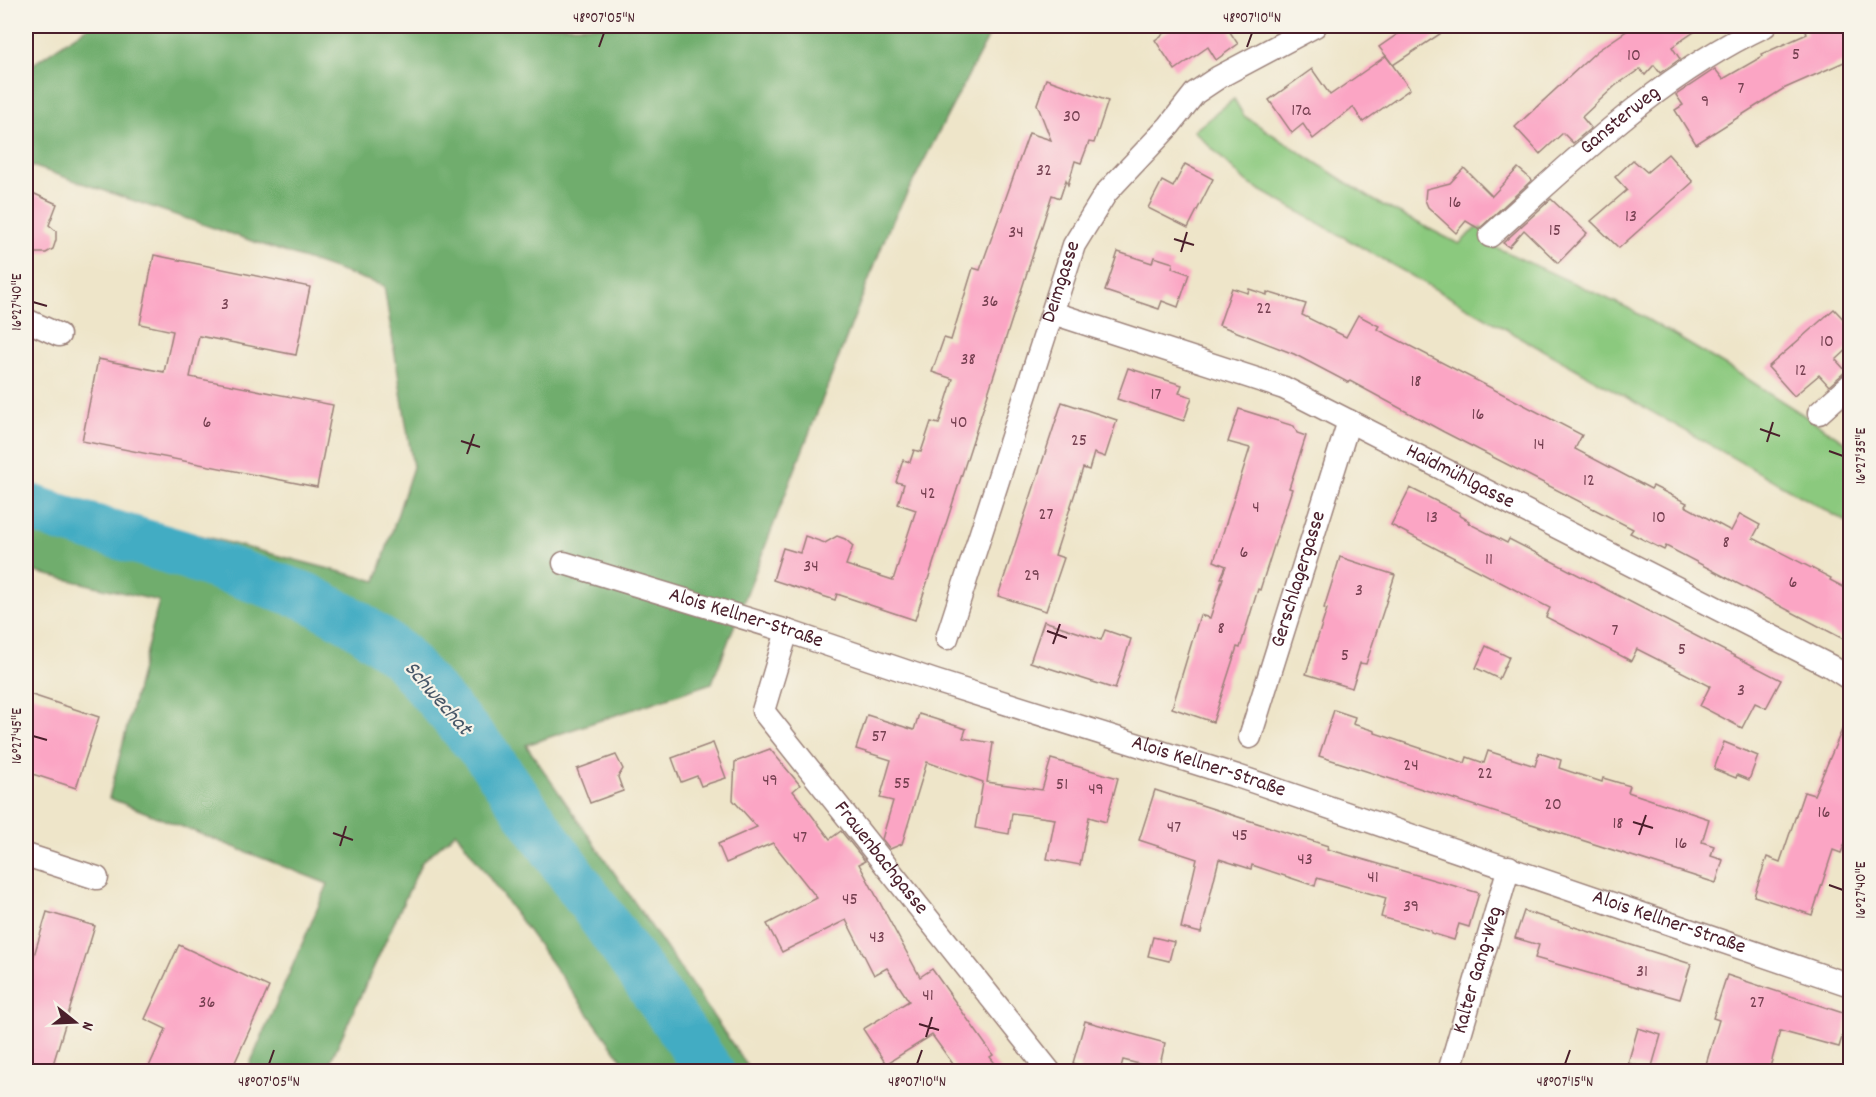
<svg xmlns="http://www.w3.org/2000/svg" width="1876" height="1097" font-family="Dekko,sans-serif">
<rect width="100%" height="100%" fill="#f7f3e8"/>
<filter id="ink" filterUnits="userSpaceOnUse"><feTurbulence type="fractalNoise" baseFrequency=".0167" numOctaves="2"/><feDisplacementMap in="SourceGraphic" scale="12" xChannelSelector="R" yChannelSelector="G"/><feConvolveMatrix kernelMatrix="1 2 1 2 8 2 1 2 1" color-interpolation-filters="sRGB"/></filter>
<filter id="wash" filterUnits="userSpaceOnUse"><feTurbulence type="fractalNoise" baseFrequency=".008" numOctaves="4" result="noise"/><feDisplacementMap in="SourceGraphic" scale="24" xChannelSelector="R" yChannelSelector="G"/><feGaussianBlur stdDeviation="1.35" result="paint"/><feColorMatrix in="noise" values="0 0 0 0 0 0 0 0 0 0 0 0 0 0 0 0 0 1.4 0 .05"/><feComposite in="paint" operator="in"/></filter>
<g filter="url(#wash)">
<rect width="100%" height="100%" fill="#eee5c9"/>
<polygon fill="#8bc97e" stroke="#6a7454" stroke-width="1.5" points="1234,99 1244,116 1375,201 1459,244 1479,225 1495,247 1628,308 1743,376 1850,445 1850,524 1246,182 1194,131"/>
<polygon fill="#70ad6d" stroke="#5d664c" stroke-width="1.5" points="89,26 994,26 889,228 712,683 526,745 751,1071 630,1071 456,832 422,862 326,1071 247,1071 328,884 109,798 159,601 26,570 26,520 176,529 376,581 413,467 384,286 26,164 26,69"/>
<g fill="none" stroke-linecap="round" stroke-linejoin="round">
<polyline stroke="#43acc3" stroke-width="48" points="26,506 62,519 179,553 305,596 354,622 400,655 487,755 711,1072"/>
</g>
<g id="blocks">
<g fill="#fba5c4">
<polygon points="1175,26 1239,26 1230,32 1238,44 1216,60 1208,47 1175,70 1155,40"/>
<polygon points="1394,26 1452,26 1393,65 1379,47 1399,33"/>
<polygon points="1634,26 1703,26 1672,47 1680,59 1660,73 1654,65 1645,75 1640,69 1615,86 1582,117 1591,128 1573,143 1563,133 1540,154 1515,127 1597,51"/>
<polygon points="1804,26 1851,26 1851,59 1783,89 1696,144 1675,110 1683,105 1676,95 1715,69 1723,79 1763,56 1762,54 1807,34"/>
<polygon points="1386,56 1410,89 1363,122 1353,107 1313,139 1303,124 1292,133 1269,100 1312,69 1330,95"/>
<polygon points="1046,79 1108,101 1094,143 1089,142 1081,163 1075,161 1068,185 1066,180 1060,198 1052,195 915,620 837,594 835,600 773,580 783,548 800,553 805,536 825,543 837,536 845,539 853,546 846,565 893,580 916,510 898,504 904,484 896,482 903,460 910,462 914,450 921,452 931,422 939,424 953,379 932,372 944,338 951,340 973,268 980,270 1029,133 1051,140 1037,104"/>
<polygon points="1668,154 1693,182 1619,248 1591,221 1627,190 1615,177 1633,160 1647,172"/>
<polygon points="1185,164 1213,179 1188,228 1148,208 1162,181 1173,187"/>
<polygon points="1464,168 1492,196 1518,168 1532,180 1479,229 1466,221 1456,233 1428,207 1425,200 1426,189 1450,183"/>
<polygon points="26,190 57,204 49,225 56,231 56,240 53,249 46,253 26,253"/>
<polygon points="1551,199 1587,233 1558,263 1524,230 1509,247 1503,243"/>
<polygon points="1118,252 1152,263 1154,257 1173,263 1172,268 1189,274 1178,307 1162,301 1159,309 1105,291"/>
<polygon points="154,255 310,287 296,355 199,336 190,377 333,405 317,487 82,441 98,359 164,372 173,331 140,324"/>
<polygon points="1232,288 1248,293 1249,289 1267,295 1267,292 1306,304 1302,315 1346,337 1358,315 1379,326 1377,329 1582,435 1575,449 1651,489 1653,486 1687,503 1685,506 1731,531 1740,514 1760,525 1753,538 1831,578 1830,580 1851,591 1851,643 1666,546 1664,550 1630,533 1633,529 1444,432 1350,381 1349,383 1294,354 1219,325"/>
<polygon points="1834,309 1851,327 1851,346 1836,360 1846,371 1829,386 1819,375 1794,396 1768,367"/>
<polygon points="1128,368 1182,385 1179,393 1192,397 1184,421 1117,399"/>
<polygon points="1062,402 1117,420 1105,457 1094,453 1089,470 1083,468 1055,555 1064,558 1046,611 998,596"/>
<polygon points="1239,409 1294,426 1297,433 1306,436 1289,488 1292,489 1260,590 1258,589 1240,648 1237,647 1213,722 1172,708 1200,615 1210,618 1223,578 1221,578 1226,566 1214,561 1250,448 1228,442"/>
<polygon points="1410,488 1460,513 1459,515 1469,521 1468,523 1507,543 1509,539 1781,680 1766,708 1755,703 1742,728 1700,706 1710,686 1637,649 1631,661 1546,617 1550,608 1391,525"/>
<polygon points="1340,557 1395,575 1366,664 1360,663 1352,688 1306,674 1327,609 1324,608"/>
<polygon points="1044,621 1101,640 1105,630 1131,639 1115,689 1030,662"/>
<polygon points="1486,646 1509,657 1499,679 1476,668"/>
<polygon points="26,693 99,717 76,788 26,772"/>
<polygon points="1851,709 1851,829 1841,853 1833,850 1812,915 1754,896 1767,857 1780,862 1804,792 1814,795"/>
<polygon points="1334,710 1355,717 1353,724 1375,731 1375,733 1465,763 1467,757 1484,763 1488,751 1535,766 1539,753 1561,760 1559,768 1602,782 1603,778 1630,786 1628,792 1709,819 1702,842 1714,846 1711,856 1723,860 1716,883 1319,756"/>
<polygon points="919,714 966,729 963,738 993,743 987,782 1042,790 1051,759 1118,778 1106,822 1089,817 1080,865 1047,859 1055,819 1012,813 1009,834 975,828 983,782 927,762 902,844 890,849 882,839 893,801 880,798 891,760 856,749 867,715 914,730"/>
<polygon points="1724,742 1758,756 1749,780 1737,775 1736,778 1714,769"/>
<polygon points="713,743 726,778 701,786 697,776 681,782 672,758"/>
<polygon points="770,749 800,785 793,791 830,839 841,831 865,861 859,864 920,977 932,969 993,1055 990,1057 1001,1071 958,1071 932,1035 886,1064 863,1029 909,1001 887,968 874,975 846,920 782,952 767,924 817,898 773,843 726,863 718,844 757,827 733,800 735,762"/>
<polygon points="616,755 623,769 618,777 623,791 590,803 577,769"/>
<polygon points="1155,790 1328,846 1327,849 1479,893 1469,927 1459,924 1454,940 1431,933 1431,931 1381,917 1386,898 1317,878 1315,886 1252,865 1251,869 1219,859 1201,933 1181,928 1197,859 1139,840"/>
<polygon points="1524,911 1691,964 1680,999 1535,958 1539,945 1515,938"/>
<polygon points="47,912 95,926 51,1071 26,1071 26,982"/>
<polygon points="1153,937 1174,942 1169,961 1148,956"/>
<polygon points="179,945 269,987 231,1071 147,1071 166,1029 145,1019"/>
<polygon points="1727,975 1849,1015 1839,1047 1780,1031 1769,1071 1704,1071 1719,1020 1713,1018"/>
<polygon points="1085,1021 1165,1043 1159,1069 1123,1060 1120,1071 1079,1071 1081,1066 1073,1063"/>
<polygon points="1638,1028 1661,1035 1651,1070 1628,1063"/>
</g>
</g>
</g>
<g filter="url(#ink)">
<use href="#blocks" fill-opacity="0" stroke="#9c827a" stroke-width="1.5"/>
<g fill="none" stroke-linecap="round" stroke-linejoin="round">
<g stroke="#9c827a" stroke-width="25">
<g id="minor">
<path id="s1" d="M 1490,236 C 1576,159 1660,75 1765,26"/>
<path id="s2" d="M 1053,313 L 1284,388 L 1830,666 L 1850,679"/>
<polyline points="26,320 59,335"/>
<polyline points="1819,413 1850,385"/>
<path id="s3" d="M 564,563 L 787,631 L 935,681 L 1237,776 L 1850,985"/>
<path id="s4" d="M 787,631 L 763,711 L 1050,1072"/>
<path id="s5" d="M 947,638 L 1074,245 L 1106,193 L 1169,126 L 1195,93 L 1219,77 L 1315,26"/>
<path id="s6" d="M 1250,737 L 1349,421"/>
<polyline points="26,855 97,878"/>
<path id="s7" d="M 1449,1072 L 1509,867"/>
</g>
</g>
<use href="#minor" stroke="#fff" stroke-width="22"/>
</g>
</g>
<path fill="none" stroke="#4a1f2b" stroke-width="2" d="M 599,47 L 604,33M 1247,47 L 1252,33M 1174,239 L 1194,245M 1181,252 L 1187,232M 33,302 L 47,306M 1760,429 L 1780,436M 461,441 L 480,447M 1767,442 L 1773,422M 1829,451 L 1843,456M 467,454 L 474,434M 1047,631 L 1067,638M 1053,644 L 1060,624M 33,736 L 47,740M 1633,822 L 1653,828M 333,833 L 353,840M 1639,835 L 1646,815M 340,846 L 346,826M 1829,885 L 1843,890M 919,1024 L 939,1030M 926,1037 L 932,1017M 269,1064 L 274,1050M 917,1064 L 922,1050M 1565,1064 L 1570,1050"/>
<g text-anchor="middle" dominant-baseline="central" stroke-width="4.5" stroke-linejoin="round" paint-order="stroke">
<g font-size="18" fill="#764051">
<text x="1796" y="55">5</text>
<text x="1634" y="56">10</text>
<text x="1741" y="89">7</text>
<text x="1705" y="102">9</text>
<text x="1301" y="111">17a</text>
<text x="1072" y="117">30</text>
<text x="1044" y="171">32</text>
<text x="1455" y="203">16</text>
<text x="1631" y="217">13</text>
<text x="1555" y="231">15</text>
<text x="1016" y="233">34</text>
<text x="990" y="302">36</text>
<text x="225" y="305">3</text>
<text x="1264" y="309">22</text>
<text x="1827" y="342">10</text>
<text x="968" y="360">38</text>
<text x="1801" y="371">12</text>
<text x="1416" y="382">18</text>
<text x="1156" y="395">17</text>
<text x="1478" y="415">16</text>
<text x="207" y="423">6</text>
<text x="959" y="423">40</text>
<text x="1079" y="441">25</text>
<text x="1539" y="445">14</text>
<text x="1589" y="481">12</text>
<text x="928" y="494">42</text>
<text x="1256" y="508">4</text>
<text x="1046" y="515">27</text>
<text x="1432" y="518">13</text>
<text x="1659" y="518">10</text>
<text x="1726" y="543">8</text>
<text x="1244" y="553">6</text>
<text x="1489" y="560">11</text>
<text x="811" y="567">34</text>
<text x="1032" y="576">29</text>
<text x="1793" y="583">6</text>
<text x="1359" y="591">3</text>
<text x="1221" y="629">8</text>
<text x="1615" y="631">7</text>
<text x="1682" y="650">5</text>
<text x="1345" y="656">5</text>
<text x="1741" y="691">3</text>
<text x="879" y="737">57</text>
<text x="1411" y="766">24</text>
<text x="1485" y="774">22</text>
<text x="770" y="781">49</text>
<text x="902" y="784">55</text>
<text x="1062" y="785">51</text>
<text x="1096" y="790">49</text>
<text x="1553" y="805">20</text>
<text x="1824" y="813">16</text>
<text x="1618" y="824">18</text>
<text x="1174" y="828">47</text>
<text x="1240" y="836">45</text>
<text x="800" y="838">47</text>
<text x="1681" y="844">16</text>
<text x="1305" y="860">43</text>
<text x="1373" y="878">41</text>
<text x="850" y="900">45</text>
<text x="1411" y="907">39</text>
<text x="877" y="938">43</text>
<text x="1642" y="972">31</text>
<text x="928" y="996">41</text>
<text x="207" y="1003">36</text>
<text x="1757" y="1003">27</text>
</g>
<g font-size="21" fill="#4a1f2b" stroke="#f7f3e8">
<text stroke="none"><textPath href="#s1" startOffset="174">Gansterweg</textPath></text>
<text stroke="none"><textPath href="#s5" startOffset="374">Deimgasse</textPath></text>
<text stroke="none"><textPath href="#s2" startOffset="440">Haidmühlgasse</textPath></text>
<text stroke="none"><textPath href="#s6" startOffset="165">Gerschlagergasse</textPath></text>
<text stroke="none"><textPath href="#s3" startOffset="190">Alois Kellner-Straße</textPath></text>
<text stroke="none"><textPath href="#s3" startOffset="676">Alois Kellner-Straße</textPath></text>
<text stroke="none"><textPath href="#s4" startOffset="272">Frauenbachgasse</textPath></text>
<text stroke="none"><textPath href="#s3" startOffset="1162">Alois Kellner-Straße</textPath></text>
<text stroke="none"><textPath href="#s7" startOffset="106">Kalter Gang-Weg</textPath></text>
</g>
<g font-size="22" font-style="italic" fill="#475768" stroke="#f7f3e8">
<text transform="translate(437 699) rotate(49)">Schwechat</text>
</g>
</g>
<rect width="1876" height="1097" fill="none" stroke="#f7f3e8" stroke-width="66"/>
<g transform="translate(75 1022) rotate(108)" stroke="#f7f3e8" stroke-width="4.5" paint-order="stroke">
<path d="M0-4.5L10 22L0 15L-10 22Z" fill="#4a1f2b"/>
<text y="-9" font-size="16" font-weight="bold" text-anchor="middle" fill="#4a1f2b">N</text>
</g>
<rect x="33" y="33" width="1810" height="1031" fill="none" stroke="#4a1f2b" stroke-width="2"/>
<g font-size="15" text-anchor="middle" fill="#4a1f2b">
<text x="604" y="22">48°07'05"N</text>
<text x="1252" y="22">48°07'10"N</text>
<text transform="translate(16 302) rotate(-90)" y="5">16°27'40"E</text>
<text transform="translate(1860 456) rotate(-90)" y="5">16°27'35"E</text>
<text transform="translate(16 736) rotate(-90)" y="5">16°27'45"E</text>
<text transform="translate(1860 890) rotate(-90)" y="5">16°27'40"E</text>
<text x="269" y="1086">48°07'05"N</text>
<text x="917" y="1086">48°07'10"N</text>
<text x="1565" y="1086">48°07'15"N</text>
</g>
</svg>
